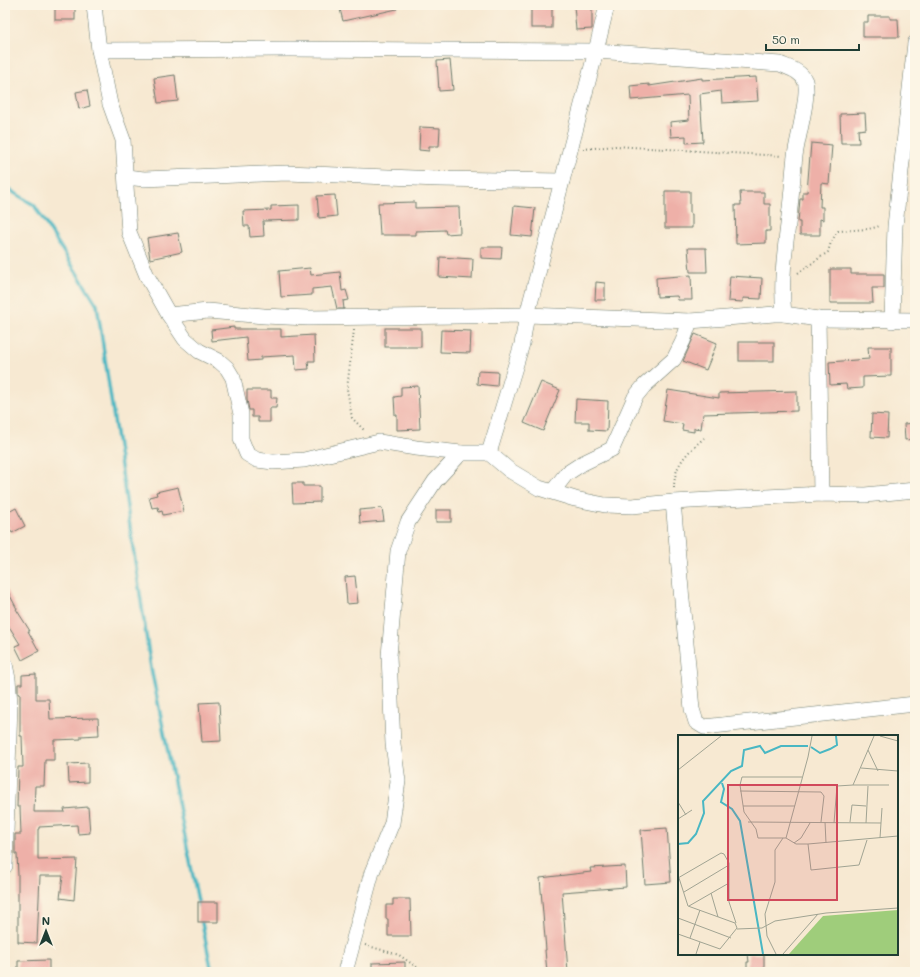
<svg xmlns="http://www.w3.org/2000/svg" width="920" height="977" font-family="Mali,sans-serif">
<rect width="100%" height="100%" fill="#fcf5e5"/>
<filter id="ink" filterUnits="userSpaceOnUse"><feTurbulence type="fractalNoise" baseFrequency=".025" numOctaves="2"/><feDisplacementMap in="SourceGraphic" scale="8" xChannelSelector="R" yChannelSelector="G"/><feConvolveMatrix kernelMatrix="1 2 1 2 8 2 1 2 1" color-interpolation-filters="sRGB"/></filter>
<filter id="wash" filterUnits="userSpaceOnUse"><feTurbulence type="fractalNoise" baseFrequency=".012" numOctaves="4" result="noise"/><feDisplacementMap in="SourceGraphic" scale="16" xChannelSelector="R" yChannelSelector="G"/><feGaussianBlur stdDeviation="0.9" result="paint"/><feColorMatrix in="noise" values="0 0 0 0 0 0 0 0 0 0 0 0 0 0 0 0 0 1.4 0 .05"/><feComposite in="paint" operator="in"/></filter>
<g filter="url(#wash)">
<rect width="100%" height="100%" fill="#f7e9d2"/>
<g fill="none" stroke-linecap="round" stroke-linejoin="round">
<g stroke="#49b7c3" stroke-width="3.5">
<polyline points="5,187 34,205 97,305 151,668 199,906"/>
<polyline points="201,918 212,972"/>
</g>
</g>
<g id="blocks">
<g fill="#eeb0a8">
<rect x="55" y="5" width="20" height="15"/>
<polygon points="339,5 397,5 397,9 343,21"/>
<rect x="531" y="5" width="21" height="23"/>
<polygon points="574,5 592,5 592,29 576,30"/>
<polygon points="868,16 890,16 890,19 898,19 899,37 863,37 863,22 868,22"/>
<polygon points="450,60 453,90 439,91 437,61"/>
<polygon points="175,75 178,101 158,103 154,78"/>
<polygon points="756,77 758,101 722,103 721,91 700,94 703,142 686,143 686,136 671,137 670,122 689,120 688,95 631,100 630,86 649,84 649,86 702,78 702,80"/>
<polygon points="87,90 90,106 79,109 76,92"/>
<polygon points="865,113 866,129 858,130 859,143 841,143 840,114"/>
<polygon points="420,127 440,128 439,146 429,146 429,151 419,150"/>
<polygon points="811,143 832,145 829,184 821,183 820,207 823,207 823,220 820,219 820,235 800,235 800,222 798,222 800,199 803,199 803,192 807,192"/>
<polygon points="665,191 690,191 690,214 692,214 692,228 665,228"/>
<polygon points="740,192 764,192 764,204 770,204 770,231 766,231 766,243 736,244 735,205 741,205"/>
<polygon points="335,195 337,216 319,218 317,196"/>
<polygon points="415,202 415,208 459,207 460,233 446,234 445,230 416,231 416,235 380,235 378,203"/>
<polygon points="299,205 299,220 263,221 264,236 250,237 249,226 244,226 243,211 271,210 271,206"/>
<polygon points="514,206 535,208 532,237 511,235"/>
<polygon points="178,233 182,252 150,259 147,238"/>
<polygon points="481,247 502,247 501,259 481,258"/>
<polygon points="688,248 706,248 707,272 690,272"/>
<polygon points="440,257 473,259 472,279 439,277"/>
<polygon points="310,268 311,275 340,272 342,291 346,290 349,300 343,301 344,309 337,309 332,287 312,289 312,295 281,297 279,271"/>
<polygon points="830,269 851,269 851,274 884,274 884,288 872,288 873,303 830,303"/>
<polygon points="691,275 692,300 678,300 677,296 657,297 656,278"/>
<polygon points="730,276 762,278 761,299 743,298 743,302 728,301"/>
<polygon points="596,282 605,283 605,300 595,300"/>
<polygon points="234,327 234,329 281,329 281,337 314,335 315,361 308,361 309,369 296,370 295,355 261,357 261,360 248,361 246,337 212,341 211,330"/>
<rect x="385" y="328" width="36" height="19"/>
<polygon points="441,330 471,331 470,353 440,352"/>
<polygon points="695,334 717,343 706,370 683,361"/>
<rect x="739" y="342" width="35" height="19"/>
<polygon points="868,347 891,347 891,376 863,377 863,388 847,389 846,384 830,385 829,362 869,359"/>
<polygon points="478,371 498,372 497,386 477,384"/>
<polygon points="541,382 560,390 543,431 524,423"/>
<polygon points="418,386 420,429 397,430 397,415 395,415 394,397 401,396 401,387"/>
<polygon points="247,390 271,390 271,398 277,398 276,408 270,408 270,422 258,422 258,417 252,417 252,410 249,410 247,400"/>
<polygon points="668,390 719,398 719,393 797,391 797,411 703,414 701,429 694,428 694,432 682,430 683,424 663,421"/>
<polygon points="576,399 608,401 607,431 589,430 589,422 575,422"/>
<polygon points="872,414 888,415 887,438 871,437"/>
<polygon points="915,423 915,439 905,440 904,424"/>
<polygon points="292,483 303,483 303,486 320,486 320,502 293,503"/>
<polygon points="178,487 184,511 163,515 162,511 159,512 158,507 152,508 149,497 157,495 156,492"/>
<polygon points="16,508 25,526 12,533 5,521 5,514"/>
<polygon points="382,508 384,521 360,523 359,510"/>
<rect x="436" y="510" width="15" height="12"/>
<polygon points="355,576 358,603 347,604 345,577"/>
<polygon points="5,586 17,609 16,609 30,631 28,631 39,651 22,660 15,646 20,644 5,620"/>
<polygon points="36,674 36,699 49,699 50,719 98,718 99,735 81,736 81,739 54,740 54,760 45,760 44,786 35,786 34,812 65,812 64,809 88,807 90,833 78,834 77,825 39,827 39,829 38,829 38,860 77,859 74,900 60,898 63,876 40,876 37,943 18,942 18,875 17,854 15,854 15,834 21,834 20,807 17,807 18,767 23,767 22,736 20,736 20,694 18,694 18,684 22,684 22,675"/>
<polygon points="219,702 221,741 202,742 199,703"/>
<polygon points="88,763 88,782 69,783 68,764"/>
<polygon points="667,828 671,882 645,884 641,830"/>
<polygon points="625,866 626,887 562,892 568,972 547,972 545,950 546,950 540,878 591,872 590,868"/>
<polygon points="393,899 410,899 411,936 388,936 388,919 386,919 386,905 393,905"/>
<rect x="198" y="902" width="20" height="20"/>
<polygon points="748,954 764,954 764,972 747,972 747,962 749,962"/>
<polygon points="49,960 49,972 18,972 18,961"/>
<polygon points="405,962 405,972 372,972 372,963"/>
</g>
</g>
</g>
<g filter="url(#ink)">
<use href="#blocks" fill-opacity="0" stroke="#6b796b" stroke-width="1"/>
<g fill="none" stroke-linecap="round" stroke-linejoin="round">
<g stroke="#6b796b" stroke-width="16">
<g id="minor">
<polyline points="94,5 99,50 110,104 123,140 129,232 147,276 169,315 185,339 199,351 219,361 227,368 233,378 241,414 241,439 247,454 257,460 273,462 304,460 379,442 416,448 461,453 489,453 522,344 527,315 596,51 607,5"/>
<path d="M 99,50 L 290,49 L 596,51 L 780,64 C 789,68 801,71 805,81 C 810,95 797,139 795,156 C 793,173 792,191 790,208 C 786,243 780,279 784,314"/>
<polyline points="126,177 144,179 287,173 439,179 562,181"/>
<polyline points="169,315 208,311 264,316 308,318 527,315 690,321 774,314 784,314 818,319 915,320"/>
<polyline points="818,319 821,494"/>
<polyline points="892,321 895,226 915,43"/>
<polyline points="489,453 509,470 539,488 575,499 605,505 632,506 673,502"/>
<polyline points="915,490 865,495 821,494 673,502 692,709 696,722 704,727 915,704"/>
<polyline points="553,491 566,474 583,463 612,449 635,397 644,386 674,359 683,341 690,321"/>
<polyline points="5,664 8,679 10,703 5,866"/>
<polyline points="345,972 372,872 392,823 398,781 393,744 389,656 398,551 408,522 435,481 461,453"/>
</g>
</g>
<g stroke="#6b796b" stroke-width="2" stroke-dasharray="1 3" stroke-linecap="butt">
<polyline points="583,149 616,146 782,156"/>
<polyline points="798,273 828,252 831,242 838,231 868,229 877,227 881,225"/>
<polyline points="354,330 347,389 352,418 365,431"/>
<path d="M 674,488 C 674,464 687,453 704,438"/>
<polyline points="365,945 399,955 424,972"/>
</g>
<use href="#minor" stroke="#fff" stroke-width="15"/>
</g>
</g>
<g transform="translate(678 735)">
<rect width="220" height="220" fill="#f7e9d2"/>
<path d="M 220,175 L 220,219 L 111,219 L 145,181 Z" fill="#9fcd7b"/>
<path fill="none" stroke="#49b7c3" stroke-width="2" d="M 133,12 L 142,18 L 152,14 L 159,10 L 158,1M 44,48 L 46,54 L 43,67 L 54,74 L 62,86 L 85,219M 0,109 L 10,108 L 18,99 L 26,78 L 25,66 L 53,36 L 64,31 L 66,15 L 82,11 L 87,18 L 103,11 L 130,11"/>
<path fill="none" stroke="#a1a493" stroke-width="1" d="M 196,1 L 175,50 L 211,50M 202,1 L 220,6M 190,15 L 200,36M 183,33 L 220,36M 0,35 L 43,1M 124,42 L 64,42 L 62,50 L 66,77 L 78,94 L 80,103 L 108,103 L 130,22 L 134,1M 62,56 L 143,57 L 146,61 L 143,87M 0,67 L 8,80M 65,71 L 117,71M 0,84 L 14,75M 70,87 L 203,88M 147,87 L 148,108M 172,87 L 174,70 L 188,71M 156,88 L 159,51 L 175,50M 188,88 L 190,51M 108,103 L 118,109 L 130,109M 202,103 L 204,73M 189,105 L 181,130 L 133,135 L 130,109 L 220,101M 116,108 L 123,103 L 132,88M 0,143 L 43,118 L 46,119 L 51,128 L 51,167 L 58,188M 6,157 L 51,130M 33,158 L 40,182M 11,171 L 51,148M 0,183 L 53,203M 59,194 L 84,193 L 97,186 L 148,178 L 220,173M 0,199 L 42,214 L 59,193 L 57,188 L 10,171 L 1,143M 12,203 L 22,175M 18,219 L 22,207M 98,219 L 89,201 L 87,179 L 97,147 L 97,115 L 105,103M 105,219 L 140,179"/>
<path fill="#d1495b" fill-opacity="0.15" stroke="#d1495b" stroke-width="2" d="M 50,50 L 159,50 L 159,165 L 50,165 Z"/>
<rect width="220" height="220" fill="none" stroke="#1f3d34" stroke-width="2"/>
</g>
<rect width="920" height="977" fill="none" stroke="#fcf5e5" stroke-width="20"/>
<g transform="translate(46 931)" stroke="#fcf5e5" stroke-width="3" paint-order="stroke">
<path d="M0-3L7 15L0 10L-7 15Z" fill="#1f3d34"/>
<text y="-6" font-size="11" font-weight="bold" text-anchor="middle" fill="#1f3d34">N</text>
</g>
<path d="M766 44v6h93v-6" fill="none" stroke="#1f3d34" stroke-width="2"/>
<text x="772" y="44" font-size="12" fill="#1f3d34" stroke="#fcf5e5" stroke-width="3" paint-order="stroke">50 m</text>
</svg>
